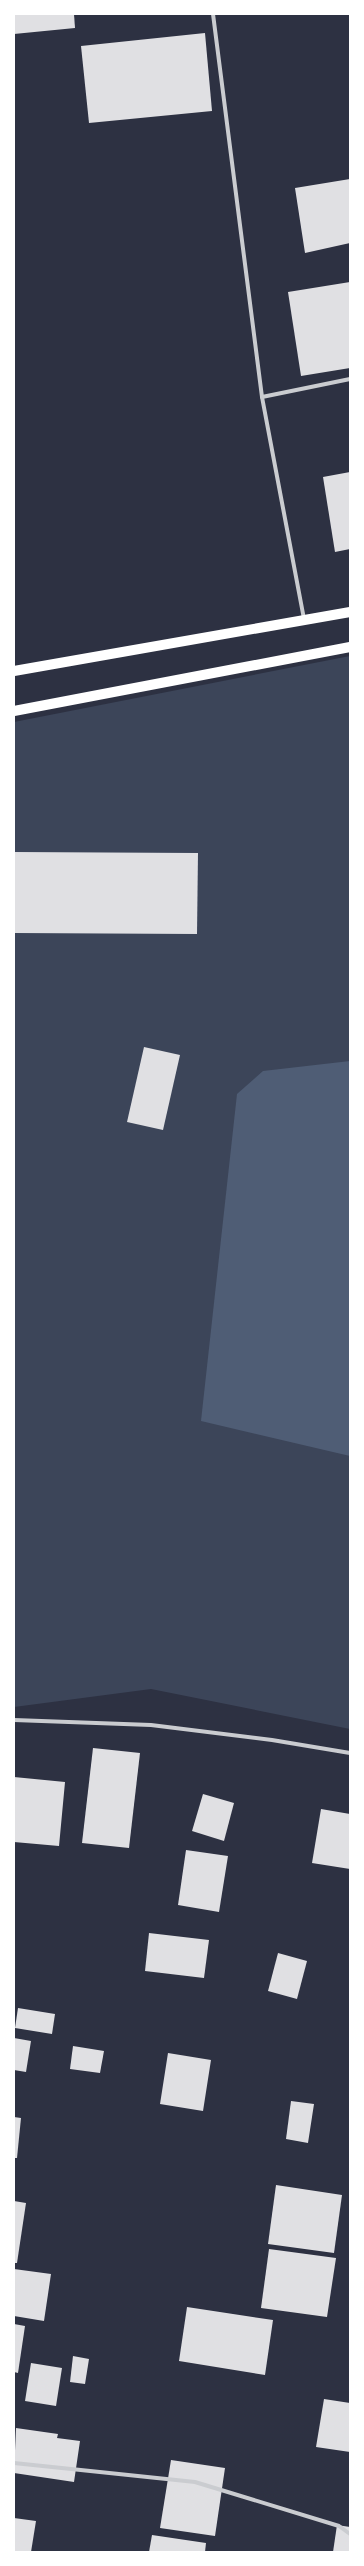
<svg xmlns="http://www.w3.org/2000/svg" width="364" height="2566" font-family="'Playfair Display',serif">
<rect width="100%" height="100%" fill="#2d3142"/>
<polygon fill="#3c4559" points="350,656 350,1729 151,1689 14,1707 14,722"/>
<polygon fill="#4f5d75" points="350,1061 350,1456 201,1421 237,1094 263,1071"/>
<g fill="#e0e0e3">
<polygon points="14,14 74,14 75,28 14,34"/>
<polygon points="205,33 212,111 89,123 81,46"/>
<polygon points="350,179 350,243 305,253 295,188"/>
<polygon points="350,282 350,368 301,376 288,292"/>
<polygon points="350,472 350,549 335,552 323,477"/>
<polygon points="14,852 198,853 197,934 14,933"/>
<polygon points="144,1047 180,1055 163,1130 127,1122"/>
<polygon points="93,1748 140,1753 129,1848 82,1843"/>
<polygon points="14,1777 65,1782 59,1846 14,1842"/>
<polygon points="203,1794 234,1803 224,1841 192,1831"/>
<polygon points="321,1809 350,1814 350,1869 312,1863"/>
<polygon points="186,1850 228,1856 219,1912 178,1905"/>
<polygon points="149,1933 209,1940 204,1978 145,1971"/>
<polygon points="278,1953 307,1961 297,1999 268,1991"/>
<polygon points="18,2008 55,2014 52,2034 15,2028"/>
<polygon points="14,2038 31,2041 26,2072 14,2070"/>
<polygon points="73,2046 104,2051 100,2073 70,2069"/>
<polygon points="168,2053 211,2060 203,2111 160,2104"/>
<polygon points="291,2101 314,2104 308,2143 286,2139"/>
<polygon points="14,2117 21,2118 17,2158 14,2158"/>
<polygon points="276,2185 342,2195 334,2253 268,2244"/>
<polygon points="14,2201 26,2203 17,2263 14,2263"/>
<polygon points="269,2249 336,2258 327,2317 261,2308"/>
<polygon points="14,2269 51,2274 44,2321 14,2316"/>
<polygon points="187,2307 273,2320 265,2375 179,2361"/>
<polygon points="14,2324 25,2326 18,2373 14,2372"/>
<polygon points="73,2356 89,2359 85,2384 70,2382"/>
<polygon points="31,2363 62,2368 56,2406 25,2401"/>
<polygon points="324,2399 350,2403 350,2452 316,2447"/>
<polygon points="16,2428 58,2434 57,2438 80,2441 74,2482 14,2473"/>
<polygon points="171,2460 225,2468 215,2536 160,2528"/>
<polygon points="14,2518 36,2521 31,2552 14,2552"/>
<polygon points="337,2525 350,2527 350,2552 333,2552"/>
<polygon points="152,2535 206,2543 205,2552 149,2552"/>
</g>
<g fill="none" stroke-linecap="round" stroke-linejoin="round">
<g stroke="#caccd0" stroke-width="4">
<polyline points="213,14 262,397 304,619"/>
<polyline points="262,397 350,379"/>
<polyline points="14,1720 151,1725 272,1740 350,1753"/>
<polyline points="14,2463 195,2482 339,2526 350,2534"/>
</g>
<g stroke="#fff" stroke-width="10">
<polyline points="14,671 350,612"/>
<polyline points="14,711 350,647"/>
</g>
</g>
<rect width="364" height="2566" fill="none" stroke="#ffffff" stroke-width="30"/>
</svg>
